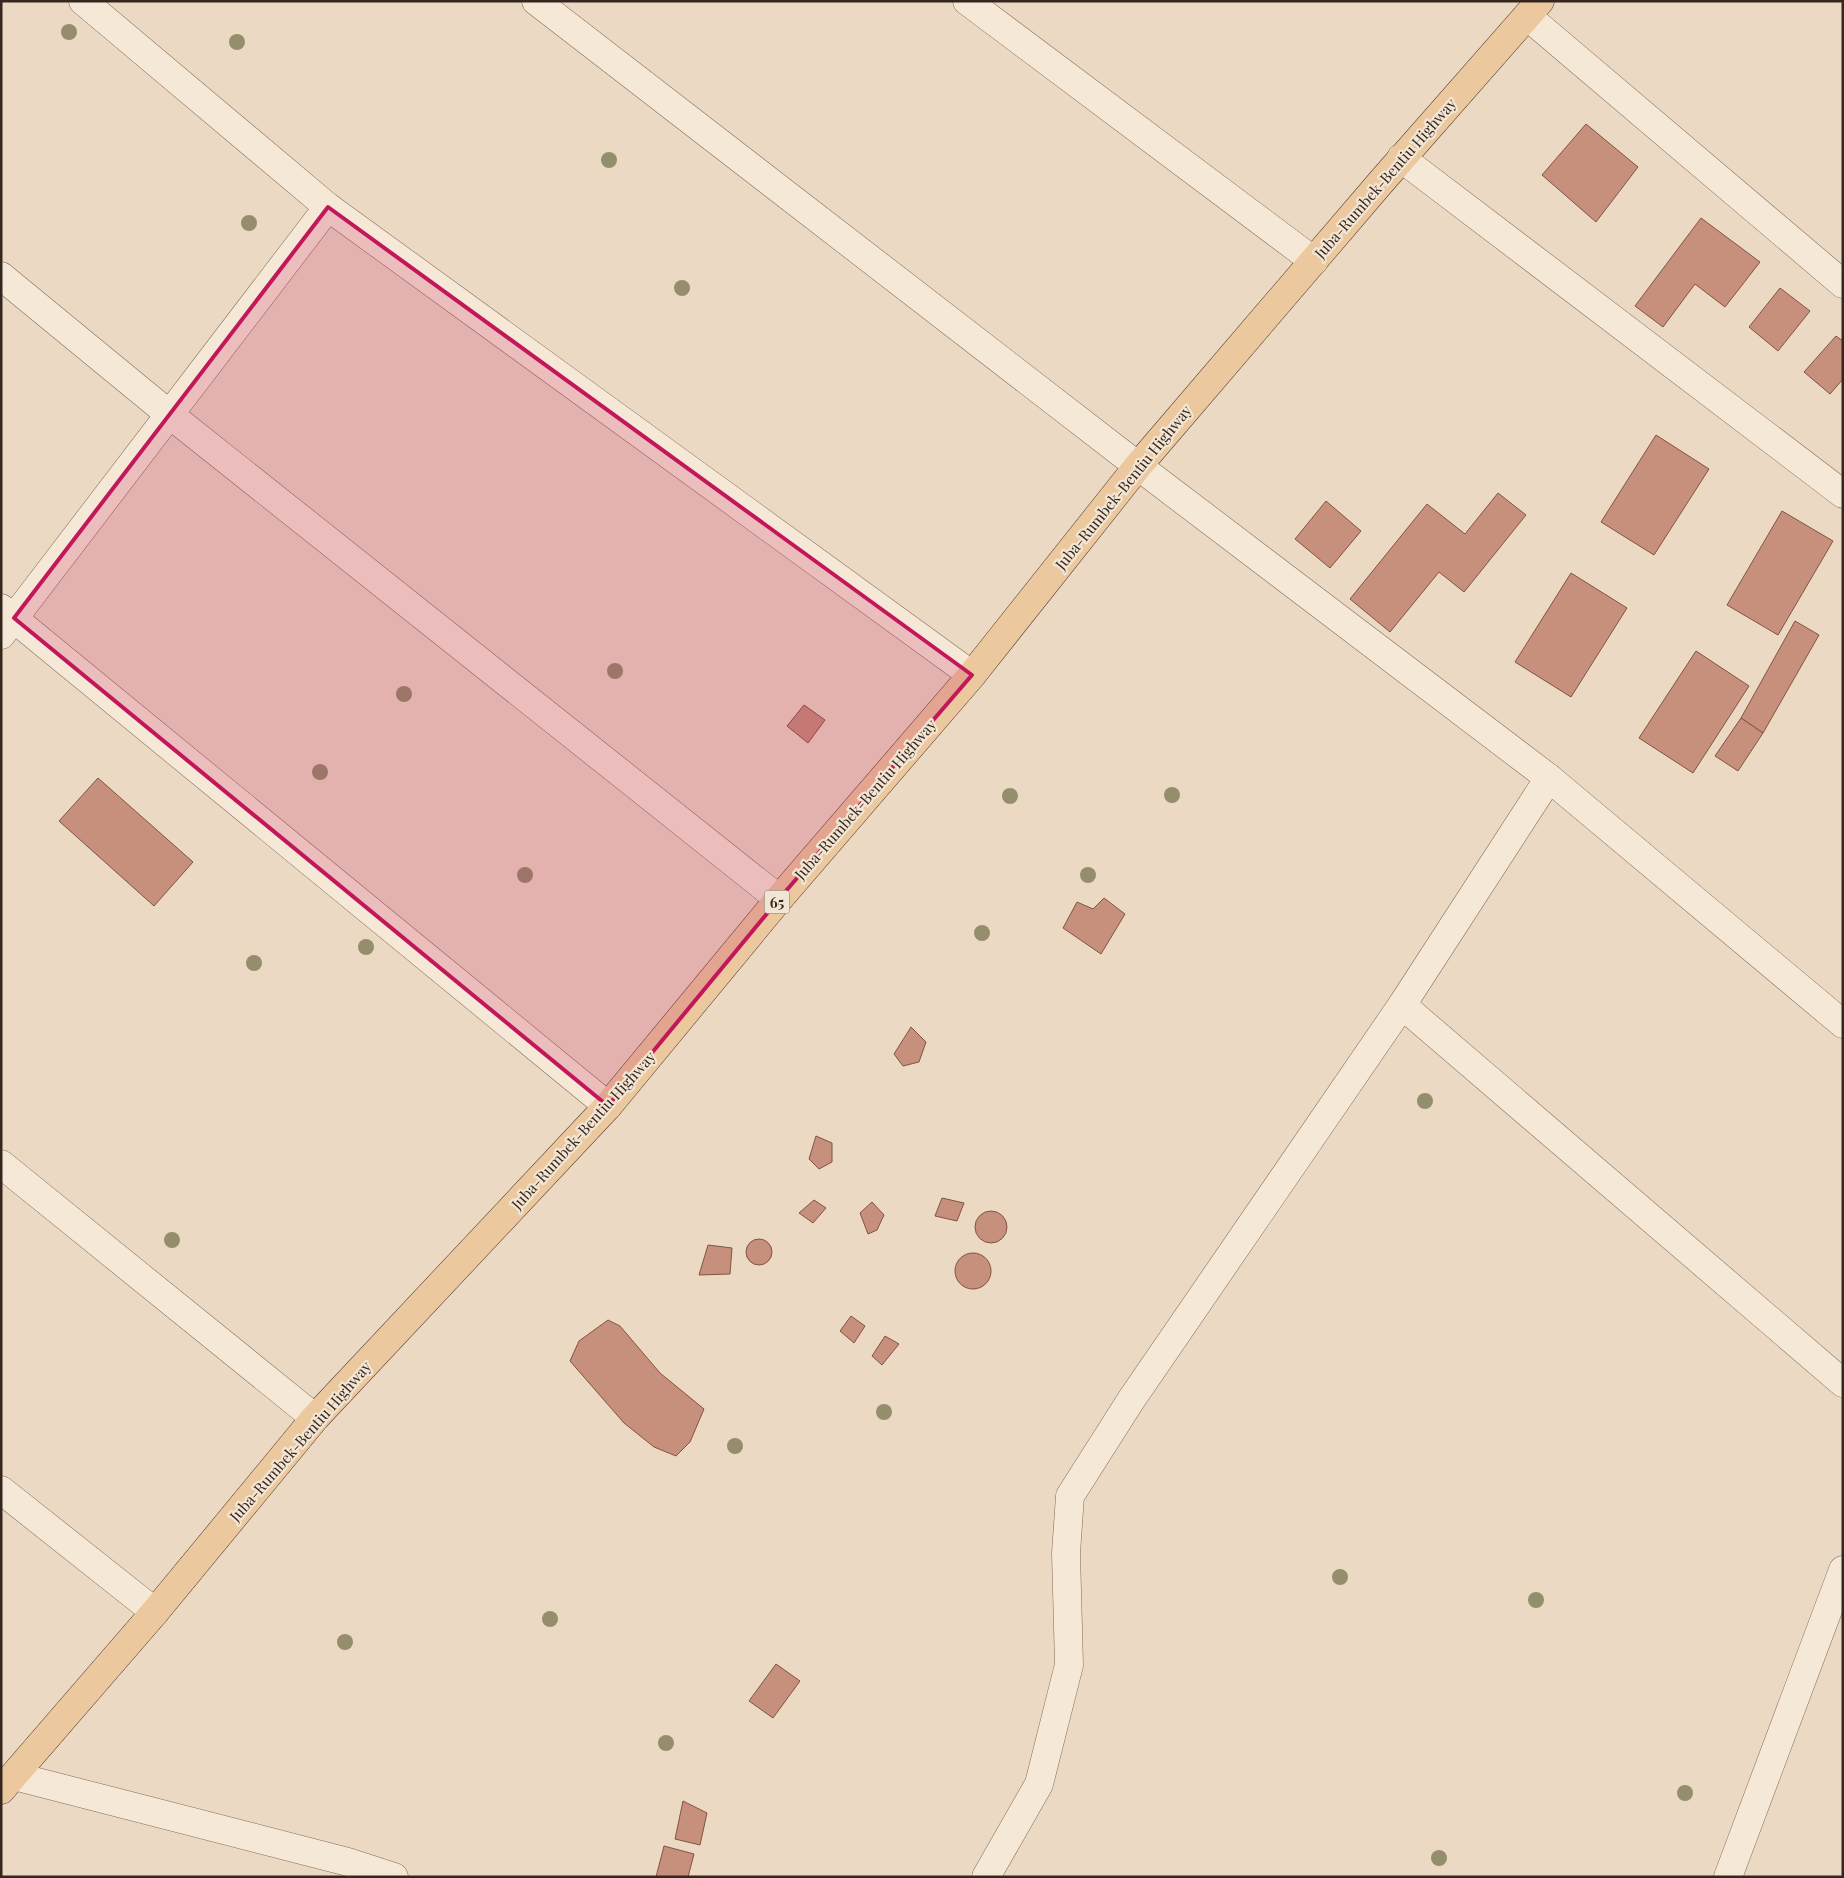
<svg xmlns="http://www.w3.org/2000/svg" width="1844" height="1878" font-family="'Playfair Display',serif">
<rect width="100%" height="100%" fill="#ebd9c4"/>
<g fill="#c7907c" stroke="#825343">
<polygon points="1586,124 1638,167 1596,222 1542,175"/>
<polygon points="1701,218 1760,262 1725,307 1695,284 1663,327 1635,306"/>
<polygon points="1780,288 1810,311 1778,351 1749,327"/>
<polygon points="1836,336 1843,341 1843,379 1830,394 1804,372"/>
<polygon points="1656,435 1709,469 1654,555 1601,522"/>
<polygon points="1498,493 1526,515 1464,592 1439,572 1390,632 1350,599 1427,504 1465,534"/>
<polygon points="1326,501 1361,531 1330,568 1295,539"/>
<polygon points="1782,511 1833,541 1778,635 1727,605"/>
<polygon points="1571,573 1627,608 1571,697 1515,662"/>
<polygon points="1795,621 1819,635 1763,733 1741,718"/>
<polygon points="1696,651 1749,686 1693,773 1639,738"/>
<polygon points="804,705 825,720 808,743 787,726"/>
<polygon points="1741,718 1763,733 1738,771 1715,756"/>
<polygon points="98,778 193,862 154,906 59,821"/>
<polygon points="1104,898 1125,914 1101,954 1063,928 1077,902 1093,909"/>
<polygon points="911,1027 926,1042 919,1062 903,1066 894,1054"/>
<polygon points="816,1136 832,1143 832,1162 819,1169 809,1159"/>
<polygon points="942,1198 964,1203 957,1221 935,1216"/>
<polygon points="814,1200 826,1208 813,1223 799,1213"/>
<polygon points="872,1202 884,1215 877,1230 868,1234 860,1213"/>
<circle cx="991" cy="1227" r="16"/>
<circle cx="759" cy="1252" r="13"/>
<polygon points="708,1245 732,1248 730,1274 699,1275"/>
<circle cx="973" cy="1271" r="18"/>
<polygon points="851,1316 865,1326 854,1343 840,1331"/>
<polygon points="608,1320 620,1326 660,1373 704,1409 690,1442 676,1456 654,1447 624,1423 570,1361 579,1341"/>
<polygon points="885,1336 899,1344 882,1365 872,1356"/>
<polygon points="776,1664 800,1681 773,1718 749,1701"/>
<polygon points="683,1801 707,1813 700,1845 675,1839"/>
<polygon points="664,1846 694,1854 688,1877 656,1877"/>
</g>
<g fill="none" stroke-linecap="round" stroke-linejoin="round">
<g stroke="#846b5b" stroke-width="29">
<g id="minor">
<polyline points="83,1 328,207 972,675"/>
<polyline points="536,1 1138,466 1549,778 1843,1024"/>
<polyline points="967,1 1314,261"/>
<polyline points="1527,16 1843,284"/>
<polyline points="1401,158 1843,494"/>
<polyline points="1,276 169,414 779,899"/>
<polyline points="1,608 608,1106"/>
<polyline points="1,635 328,207"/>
<polyline points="1402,1005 1549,778"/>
<polyline points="1,1164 315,1418"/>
<polyline points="1,1490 155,1612"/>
<polyline points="14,1776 348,1862 394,1877"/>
<polyline points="986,1877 1039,1784 1069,1665 1066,1553 1070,1496 1131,1400 1402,1005 1843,1383"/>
<polyline points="1728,1877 1843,1570"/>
</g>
</g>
<g stroke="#523b2f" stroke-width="29">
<polyline id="major" points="1,1790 155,1612 315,1418 608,1106 779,899 972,675 1138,466 1381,182 1540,1"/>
</g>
<use href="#minor" stroke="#f6e8d6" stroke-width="28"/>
<use href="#major" stroke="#ecc89e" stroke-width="28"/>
</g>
<g fill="#948e6d">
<circle cx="69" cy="32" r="8"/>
<circle cx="237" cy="42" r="8"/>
<circle cx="609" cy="160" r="8"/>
<circle cx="249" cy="223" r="8"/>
<circle cx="682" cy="288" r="8"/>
<circle cx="615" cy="671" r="8"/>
<circle cx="404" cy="694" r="8"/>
<circle cx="320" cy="772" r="8"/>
<circle cx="1172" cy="795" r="8"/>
<circle cx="1010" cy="796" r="8"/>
<circle cx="525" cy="875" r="8"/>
<circle cx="1088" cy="875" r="8"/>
<circle cx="982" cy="933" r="8"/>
<circle cx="366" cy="947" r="8"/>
<circle cx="254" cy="963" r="8"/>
<circle cx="1425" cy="1101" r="8"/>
<circle cx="172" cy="1240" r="8"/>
<circle cx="884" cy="1412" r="8"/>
<circle cx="735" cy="1446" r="8"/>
<circle cx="1340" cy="1577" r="8"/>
<circle cx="1536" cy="1600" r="8"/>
<circle cx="550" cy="1619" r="8"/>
<circle cx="345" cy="1642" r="8"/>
<circle cx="666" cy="1743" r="8"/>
<circle cx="1685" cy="1793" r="8"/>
<circle cx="1439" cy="1858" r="8"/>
</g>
<path fill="#c2185b" fill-opacity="0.2" stroke="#c2185b" stroke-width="4" stroke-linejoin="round" d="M 328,207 L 972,675 L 779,899 L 608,1106 L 14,618 Z"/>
<g text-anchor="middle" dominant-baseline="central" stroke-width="4.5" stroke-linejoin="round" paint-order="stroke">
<rect fill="#f3e5d3" stroke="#6e5f54" stroke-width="1" x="764.5" y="890.5" width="25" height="23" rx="4"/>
<g font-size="14" font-weight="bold" fill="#35261e">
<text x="777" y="902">65</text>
</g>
<g font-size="15" fill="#35261e" stroke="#f3e5d3">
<text transform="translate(1385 178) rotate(-49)">Juba-Rumbek-Bentiu Highway</text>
<text transform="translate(1123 487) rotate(-51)">Juba-Rumbek-Bentiu Highway</text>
<text transform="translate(865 799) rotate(-49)">Juba-Rumbek-Bentiu Highway</text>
<text transform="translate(583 1130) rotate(-48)">Juba-Rumbek-Bentiu Highway</text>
<text transform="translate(300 1441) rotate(-49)">Juba-Rumbek-Bentiu Highway</text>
</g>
</g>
<rect width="1844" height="1878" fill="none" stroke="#35261e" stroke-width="5"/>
</svg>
